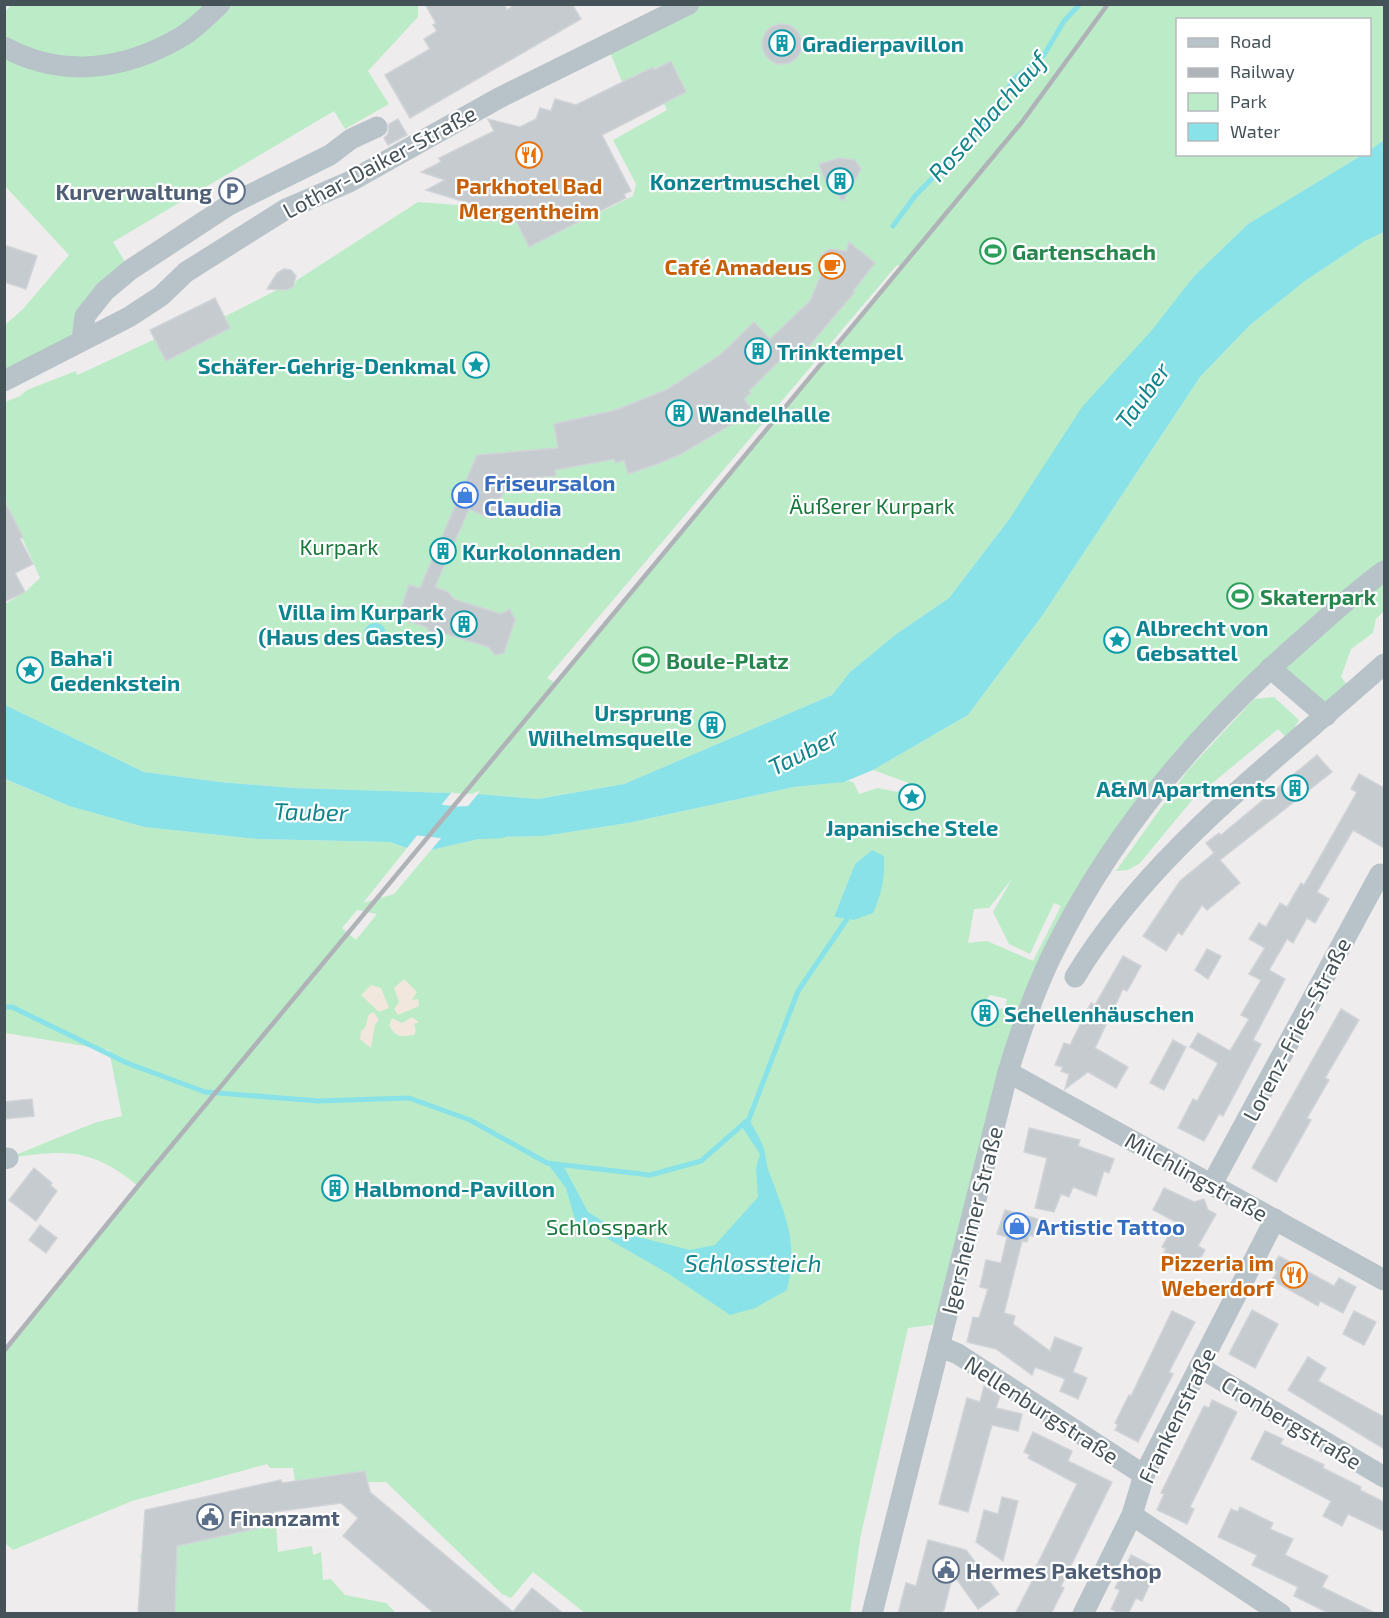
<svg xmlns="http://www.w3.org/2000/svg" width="1389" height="1618" font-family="'Exo 2',sans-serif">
<rect width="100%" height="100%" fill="#efeced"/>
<g fill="#bbecc7" fill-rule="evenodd">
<polygon points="11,5 418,5 418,17 368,71 389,104 345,129 334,111 113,242 130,270 105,291 82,340 5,381 5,325 23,309 69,255 4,185 4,13"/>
<path d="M 689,5 L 1384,5 L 1384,140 L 1370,150 L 1370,20 L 1178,20 L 1178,154 L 1362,155 L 1248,224 L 1194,276 L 949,598 L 895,635 L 850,672 L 832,695 L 624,784 L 538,799 L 478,794 L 294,788 L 220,782 L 144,772 L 5,705 L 5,604 L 25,592 L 40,578 L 5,499 L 5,402 L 20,396 L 27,390 L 76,371 L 77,375 L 82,373 L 155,339 L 166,361 L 230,328 L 224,317 L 279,289 L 286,290 L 293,287 L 297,280 L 418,202 L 483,207 L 479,215 L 485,218 L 488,208 L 514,217 L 529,247 L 633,196 L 636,184 L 613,140 L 667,110 L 664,104 L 686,92 L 671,61 L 654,70 L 652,67 L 622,82 L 607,45 ZM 964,191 L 556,683 L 547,678 L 897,265 L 900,266 Z"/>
<path d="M 1384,232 L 1384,611 L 1376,619 L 1373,633 L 1351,649 L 1341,677 L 1353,692 L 1326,716 L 1270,668 L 1155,792 L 1051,957 L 946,1323 L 908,1328 L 860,1539 L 850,1613 L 585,1613 L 533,1572 L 511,1598 L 502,1594 L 386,1482 L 367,1482 L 365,1471 L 295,1481 L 293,1468 L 270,1468 L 267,1464 L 132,1501 L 13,1550 L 5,1543 L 5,1351 L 138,1186 C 91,1147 65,1150 8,1158 L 94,1123 L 122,1116 L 109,1050 L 5,1033 L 4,779 L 69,806 L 144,827 L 257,839 L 390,842 L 407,848 L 363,903 L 394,894 L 431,850 L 488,837 L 544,836 L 628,823 L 794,787 L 849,781 L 854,783 L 859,794 L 878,788 L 897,792 L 909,783 L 873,770 L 968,715 L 1042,616 L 1200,377 L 1250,325 L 1305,281 L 1365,241 ZM 872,850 L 884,856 L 854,920 L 834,917 L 855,864 ZM 1012,879 L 993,912 L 1009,944 L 1030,954 L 1054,903 L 1061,906 L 1033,961 L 987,941 L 968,943 L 974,909 L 989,908 ZM 357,910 L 377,914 L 356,940 L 342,928 ZM 990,995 L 1007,999 L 1005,1007 L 993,1012 L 992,1017 L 985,1021 L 977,1015 L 979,1007 Z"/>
<polygon points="1274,697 1299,720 1288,739 1278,729 1193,799 1140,863 1128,870 1116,871 1188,770 1254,699"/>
<polygon points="276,1524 278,1552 312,1546 313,1555 321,1552 323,1580 331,1579 345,1595 386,1603 396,1613 175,1613 177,1564 140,1558 141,1554"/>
</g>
<g fill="#f1e7dd">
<polygon points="404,979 417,992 412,1000 418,999 419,1006 398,1015 394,1009 399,1002 394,988"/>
<polygon points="371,985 381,988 389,1008 379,1012 361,995"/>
<polygon points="374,1012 379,1020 375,1025 371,1048 360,1039 361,1031 365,1028 369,1014"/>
<path d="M 412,1017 L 419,1022 L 414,1024 L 416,1030 L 414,1035 C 401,1037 396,1038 389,1025 L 392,1018 L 402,1023 Z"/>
</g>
<g fill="#89e2e8">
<polygon points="1384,140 1384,232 1365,241 1305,281 1250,325 1200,377 1042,616 968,715 873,770 844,782 794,787 628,823 544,836 488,837 431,850 478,794 538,799 624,784 832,695 850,672 895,635 949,598 1010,518 1082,407 1152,330 1194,276 1248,224 1362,155 1370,154 1370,150"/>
<circle cx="375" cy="634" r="11"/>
<polygon points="5,705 144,772 220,782 294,788 451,793 407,848 390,842 257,839 144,827 69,806 5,779"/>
<path d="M 872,850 L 884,856 C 885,877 882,893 873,913 L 854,920 L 834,917 L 855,864 Z"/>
<path d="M 749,1119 C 754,1129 761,1139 764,1149 C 766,1156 766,1164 769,1172 C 785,1215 799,1242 787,1290 L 755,1308 L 730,1315 L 669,1274 L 575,1220 L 566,1188 L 547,1163 L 563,1165 L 588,1212 L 622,1233 L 690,1250 L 715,1245 L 758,1197 L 756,1168 L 760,1154 L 742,1127 Z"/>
</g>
<g fill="#efeced">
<polygon points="453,791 453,795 409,850 405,851"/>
<polygon points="480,791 431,850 429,852 429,848 475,792"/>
</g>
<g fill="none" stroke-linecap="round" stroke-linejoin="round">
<g stroke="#89e2e8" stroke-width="5">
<polyline points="893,226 915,196 988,121 1014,79 1044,55 1064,21 1080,4"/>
<polyline points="4,1007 12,1007 127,1063 205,1092 319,1101 409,1098 470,1120 547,1163 650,1175 701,1161 749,1119 798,991 847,919"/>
</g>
<polyline stroke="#89e2e8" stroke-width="33" points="386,815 455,823 499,822"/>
</g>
<g fill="#c6cbcf" stroke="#d0d4d8" stroke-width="1.5">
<polygon points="425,4 504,4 507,10 516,4 572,4 581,19 410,118 385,75 430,49 424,39 437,31 433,25 436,23"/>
<circle cx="782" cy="44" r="20"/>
<polygon points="671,61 686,92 602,135 631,191 624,194 626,198 529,247 514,217 426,190 445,180 421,172 441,162 439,158 494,131 488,119 520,127 536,119 540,108 551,111 555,99 576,105 653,67 654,70"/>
<polygon points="398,119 407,135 388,145 384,138 388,134 389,124"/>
<polygon points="839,158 855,160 861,169 843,201 826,183 819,164"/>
<polygon points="849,242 875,263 853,291 855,292 797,360 789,351 749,391 751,393 744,399 753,412 681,454 655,465 628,474 624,460 615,463 614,459 555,470 556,476 509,479 492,519 469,509 435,587 448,592 454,599 501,614 510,609 515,620 504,653 495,655 488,647 443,633 433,637 426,627 398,618 409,585 420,588 477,455 558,448 554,424 616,410 668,389 720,355 754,322 770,339 810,301 821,275 819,264 821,255 829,249 847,251"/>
<polygon points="4,245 37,256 26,289 4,282"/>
<polygon points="284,269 291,270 296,276 293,287 286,290 267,289 277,273"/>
<polygon points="215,298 230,328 166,361 150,330"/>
<polygon points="4,500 23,537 20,539 33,564 15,573 25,592 4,602"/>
<polygon points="1317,755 1332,772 1220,860 1240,883 1207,910 1202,905 1182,935 1178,932 1166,951 1143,936 1180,881 1214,853 1206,843 1219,833 1221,835"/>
<polygon points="1359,774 1384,788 1384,848 1353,830 1317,892 1329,899 1315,923 1307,918 1293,943 1287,939 1269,970 1285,979 1253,1040 1261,1044 1223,1116 1219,1114 1204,1141 1178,1128 1193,1099 1197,1101 1218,1063 1190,1047 1198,1033 1230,1051 1249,1019 1241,1015 1261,980 1249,974 1265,948 1249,939 1259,923 1266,927 1280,903 1287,907 1301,883 1304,885 1357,792 1351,789"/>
<polygon points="1207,949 1221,956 1208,979 1195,970"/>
<polygon points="1123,956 1141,966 1127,991 1123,989 1095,1048 1128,1067 1116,1088 1088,1072 1065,1089 1069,1074 1061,1071 1063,1067 1055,1065 1064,1043 1070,1045 1091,1003 1095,1005"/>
<circle cx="985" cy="1012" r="8"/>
<polygon points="1341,1009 1359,1020 1325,1078 1329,1080 1307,1118 1311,1120 1276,1182 1252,1168"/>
<polygon points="1173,1040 1186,1047 1164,1090 1150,1083"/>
<polygon points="32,1099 34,1116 4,1119 4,1102"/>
<polygon points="1029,1128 1080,1140 1078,1146 1114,1159 1109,1173 1104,1171 1096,1196 1073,1187 1069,1197 1061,1194 1054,1212 1035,1208 1047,1158 1024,1152"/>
<polygon points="34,1168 52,1183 50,1185 57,1191 36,1221 9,1200"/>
<circle cx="335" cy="1188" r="11"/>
<polygon points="1164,1188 1194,1202 1204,1199 1208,1210 1216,1214 1198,1246 1205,1250 1196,1266 1164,1252 1166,1249 1162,1247 1176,1222 1153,1210"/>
<polygon points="1005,1210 1038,1219 1033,1236 1029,1235 1027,1242 1022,1241 1004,1313 1015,1316 1013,1324 1050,1351 1055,1337 1082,1348 1073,1372 1087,1378 1078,1399 1060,1391 1065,1379 1035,1367 1032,1375 996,1349 967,1342 973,1317 979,1318 988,1289 980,1287 986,1260 1001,1263 1007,1237 997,1234"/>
<polygon points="40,1225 57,1238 46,1253 29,1240"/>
<polygon points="1279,1256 1334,1286 1339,1278 1356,1287 1343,1313 1320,1301 1318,1306 1272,1280 1277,1272 1271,1269"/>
<polygon points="1252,1310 1278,1324 1255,1368 1229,1354"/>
<polygon points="1172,1311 1195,1322 1169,1372 1173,1374 1138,1442 1115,1430 1118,1425 1115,1423 1129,1395 1131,1396"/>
<polygon points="1354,1311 1376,1322 1364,1345 1343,1334"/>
<polygon points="1308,1357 1326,1368 1318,1381 1384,1417 1384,1449 1288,1390"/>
<polygon points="984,1386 1000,1396 996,1408 1022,1414 1018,1431 992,1425 968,1512 939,1504 967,1398 980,1402"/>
<polygon points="1212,1400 1237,1412 1190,1507 1194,1509 1187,1524 1157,1510 1164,1494 1161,1493 1204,1406 1209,1408"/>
<polygon points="1265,1431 1283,1439 1280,1444 1324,1465 1323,1468 1361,1487 1360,1490 1384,1502 1384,1531 1348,1514 1342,1526 1323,1516 1331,1501 1251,1459"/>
<polygon points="1033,1432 1072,1451 1068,1461 1112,1482 1061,1586 1064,1588 1051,1614 1015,1614 1042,1562 1036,1567 1077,1484 1028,1458 1030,1455 1024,1452"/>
<polygon points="365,1471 370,1492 513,1612 532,1588 564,1614 435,1614 343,1536 358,1518 341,1503 274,1512 276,1524 177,1546 175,1614 138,1614 145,1510 281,1480 282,1483"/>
<polygon points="1002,1497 1018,1501 1003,1561 976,1542 984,1510 998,1514"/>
<polygon points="1240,1507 1273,1523 1270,1529 1293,1539 1285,1555 1328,1576 1322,1587 1377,1614 1330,1614 1294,1596 1298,1587 1252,1565 1257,1555 1218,1537 1231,1509 1238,1512"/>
<polygon points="928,1540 966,1550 999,1594 978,1609 953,1574 944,1610 939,1614 898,1614 906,1583 916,1586"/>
<polygon points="1131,1555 1157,1568 1142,1601 1136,1598 1128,1614 1121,1614 1111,1609 1120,1590 1115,1588"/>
</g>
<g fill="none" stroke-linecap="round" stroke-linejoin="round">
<g stroke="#b8c3c9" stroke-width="21">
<path d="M 4,47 C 63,79 125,70 181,37 C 195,29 208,15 220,4"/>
<polyline points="82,340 85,316 105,291 130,270 229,205 330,155 351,139 377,127"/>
<polyline points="4,381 129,317 161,296 186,272 286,209 349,182 499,98 689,4"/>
<polyline points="1270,668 1326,716"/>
<path d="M 1075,977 C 1151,851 1276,761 1384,664"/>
<polyline points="1008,1072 1384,1280"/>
<polyline points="4,1159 8,1158"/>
<polyline points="1212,1184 1380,874"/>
<polyline points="939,1346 958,1354 1144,1475"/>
<polyline points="1199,1367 1384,1477"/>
<polyline points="1132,1515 1281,1614"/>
<path d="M 872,1614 L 1008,1072 C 1020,1033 1033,994 1051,957 C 1110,835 1199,730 1301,641 C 1328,617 1355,592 1384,571"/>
<polyline points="1083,1614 1132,1515 1144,1475 1275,1219"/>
</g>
<polyline stroke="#afb3b7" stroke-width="4.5" points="4,1351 138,1186 1022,122 1108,4"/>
</g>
<defs>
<g id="building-ring" transform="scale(1.35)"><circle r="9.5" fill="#fff" stroke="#0f9aa8" stroke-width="1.5"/><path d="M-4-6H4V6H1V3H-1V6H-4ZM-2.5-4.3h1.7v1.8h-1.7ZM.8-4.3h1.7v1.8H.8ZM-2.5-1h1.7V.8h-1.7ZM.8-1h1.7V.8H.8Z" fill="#0f9aa8"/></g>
<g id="restaurant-ring" transform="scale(1.35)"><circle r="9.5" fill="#fff" stroke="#e8710a" stroke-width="1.5"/><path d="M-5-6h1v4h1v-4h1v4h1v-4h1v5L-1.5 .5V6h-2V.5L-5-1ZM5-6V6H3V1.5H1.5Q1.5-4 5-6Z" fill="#e8710a"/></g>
<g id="parking-ring" transform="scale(1.35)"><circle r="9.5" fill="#fff" stroke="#5c6f8a" stroke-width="1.5"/><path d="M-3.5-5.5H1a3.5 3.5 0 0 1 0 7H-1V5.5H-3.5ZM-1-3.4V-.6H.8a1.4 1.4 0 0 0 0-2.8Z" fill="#5c6f8a"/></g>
<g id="stadium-ring" transform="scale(1.35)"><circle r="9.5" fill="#fff" stroke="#2e9e5b" stroke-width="1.5"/><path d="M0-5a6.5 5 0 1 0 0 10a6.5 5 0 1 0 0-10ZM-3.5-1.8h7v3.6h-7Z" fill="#2e9e5b"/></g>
<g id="cafe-ring" transform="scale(1.35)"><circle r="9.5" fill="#fff" stroke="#e8710a" stroke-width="1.5"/><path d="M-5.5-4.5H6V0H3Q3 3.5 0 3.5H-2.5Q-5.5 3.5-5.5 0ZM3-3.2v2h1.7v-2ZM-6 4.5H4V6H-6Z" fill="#e8710a"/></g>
<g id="sight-ring" transform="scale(1.35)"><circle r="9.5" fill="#fff" stroke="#0f9aa8" stroke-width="1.5"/><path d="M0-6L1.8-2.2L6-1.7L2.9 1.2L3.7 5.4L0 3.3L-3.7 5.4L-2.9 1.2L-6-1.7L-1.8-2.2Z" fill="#0f9aa8"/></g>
<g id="shop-ring" transform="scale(1.35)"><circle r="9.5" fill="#fff" stroke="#3f7fe0" stroke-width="1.5"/><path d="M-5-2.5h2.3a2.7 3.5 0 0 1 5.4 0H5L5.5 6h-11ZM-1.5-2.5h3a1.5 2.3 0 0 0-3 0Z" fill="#3f7fe0"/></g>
<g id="civic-ring" transform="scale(1.35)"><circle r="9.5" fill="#fff" stroke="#5c6f8a" stroke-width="1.5"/><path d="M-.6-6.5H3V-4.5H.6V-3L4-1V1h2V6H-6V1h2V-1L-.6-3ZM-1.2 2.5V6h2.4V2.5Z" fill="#5c6f8a"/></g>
</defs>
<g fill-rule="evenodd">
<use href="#building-ring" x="782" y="43"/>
<use href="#restaurant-ring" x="529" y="155"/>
<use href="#building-ring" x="840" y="181"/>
<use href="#parking-ring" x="232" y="191"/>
<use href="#stadium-ring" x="993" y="251"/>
<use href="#cafe-ring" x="832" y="266"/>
<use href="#building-ring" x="758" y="351"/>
<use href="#sight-ring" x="476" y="365"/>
<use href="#building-ring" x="679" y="413"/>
<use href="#shop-ring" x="465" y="495"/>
<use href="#building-ring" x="443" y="551"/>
<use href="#stadium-ring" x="1240" y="596"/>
<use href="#building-ring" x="464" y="624"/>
<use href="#sight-ring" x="1117" y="640"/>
<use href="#stadium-ring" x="646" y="660"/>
<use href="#sight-ring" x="30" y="670"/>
<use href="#building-ring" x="712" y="725"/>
<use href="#building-ring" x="1295" y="788"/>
<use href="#sight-ring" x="912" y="797"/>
<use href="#building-ring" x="985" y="1013"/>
<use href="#building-ring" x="335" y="1188"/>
<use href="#shop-ring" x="1017" y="1226"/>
<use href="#restaurant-ring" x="1294" y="1275"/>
<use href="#civic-ring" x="210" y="1517"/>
<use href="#civic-ring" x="946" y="1570"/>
</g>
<g text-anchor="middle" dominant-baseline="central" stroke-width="4.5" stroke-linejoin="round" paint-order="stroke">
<g font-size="22" font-weight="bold" fill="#0d838f" stroke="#fff" text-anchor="start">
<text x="802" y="43">Gradierpavillon</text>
<text x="820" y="181" text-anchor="end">Konzertmuschel</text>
<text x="777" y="351">Trinktempel</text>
<text x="456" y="365" text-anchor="end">Schäfer-Gehrig-Denkmal</text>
<text x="698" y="413">Wandelhalle</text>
<text x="462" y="551">Kurkolonnaden</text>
<text x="444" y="611" text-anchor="end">Villa im Kurpark<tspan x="444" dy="25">(Haus des Gastes)</tspan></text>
<text x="1136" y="627">Albrecht von<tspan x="1136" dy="25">Gebsattel</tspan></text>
<text x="50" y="657">Baha'i<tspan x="50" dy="25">Gedenkstein</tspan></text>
<text x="692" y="712" text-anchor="end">Ursprung<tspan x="692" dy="25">Wilhelmsquelle</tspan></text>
<text x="1276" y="788" text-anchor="end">A&amp;M Apartments</text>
<text x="912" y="827" text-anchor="middle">Japanische Stele</text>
<text x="1004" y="1013">Schellenhäuschen</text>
<text x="354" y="1188">Halbmond-Pavillon</text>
</g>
<g font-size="22" fill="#455359" stroke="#fff">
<text transform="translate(379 161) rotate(-28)">Lothar-Daiker-Straße</text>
<text transform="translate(1296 1029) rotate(-62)">Lorenz-Fries-Straße</text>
<text transform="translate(1197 1176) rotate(29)">Milchlingstraße</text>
<text transform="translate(971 1220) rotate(-76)">Igersheimer Straße</text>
<text transform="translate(1042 1409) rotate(33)">Nellenburgstraße</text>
<text transform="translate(1176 1415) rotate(-64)">Frankenstraße</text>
<text transform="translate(1292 1422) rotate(31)">Cronbergstraße</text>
</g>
<g font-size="22" font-weight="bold" fill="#c56008" stroke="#fff" text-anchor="end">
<text x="529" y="185" text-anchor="middle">Parkhotel Bad<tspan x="529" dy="25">Mergentheim</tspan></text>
<text x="812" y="266">Café Amadeus</text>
<text x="1274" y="1262">Pizzeria im<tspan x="1274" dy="25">Weberdorf</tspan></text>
</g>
<g font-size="22" font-weight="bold" fill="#4e5e75" stroke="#fff" text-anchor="start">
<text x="212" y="191" text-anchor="end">Kurverwaltung</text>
<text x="230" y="1517">Finanzamt</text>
<text x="966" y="1570">Hermes Paketshop</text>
</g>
<g font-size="22" font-weight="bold" fill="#27864d" stroke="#fff" text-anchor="start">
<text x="1012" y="251">Gartenschach</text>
<text x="1260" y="596">Skaterpark</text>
<text x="666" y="660">Boule-Platz</text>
</g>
<g font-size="22" font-weight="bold" fill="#366cbe" stroke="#fff" text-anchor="start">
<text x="484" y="482">Friseursalon<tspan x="484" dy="25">Claudia</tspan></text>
<text x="1036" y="1226">Artistic Tattoo</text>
</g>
<g font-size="22" fill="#19773b" stroke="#fff">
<text x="872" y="505">Äußerer Kurpark</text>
<text x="339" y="546">Kurpark</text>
<text x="607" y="1226">Schlosspark</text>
</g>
<g font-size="24" font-style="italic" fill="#11838b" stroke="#fff">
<text transform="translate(987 116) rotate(-48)">Rosenbachlauf</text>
<text transform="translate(1142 395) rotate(-54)">Tauber</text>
<text transform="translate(803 751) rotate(-27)">Tauber</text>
<text transform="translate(311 811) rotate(1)">Tauber</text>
<text x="753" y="1262">Schlossteich</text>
</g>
</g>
<rect width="1389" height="1618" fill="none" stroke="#455359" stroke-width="12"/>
<rect x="1176" y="18" width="195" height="138" fill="#ffffff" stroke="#b5babd" stroke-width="1.5"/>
<rect x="1188" y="38" width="30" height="9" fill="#b8c3c9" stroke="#b5babd" stroke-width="1.5"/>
<text x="1230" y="48" font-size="18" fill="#455359">Road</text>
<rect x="1188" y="68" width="30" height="9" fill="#afb3b7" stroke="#b5babd" stroke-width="1.5"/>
<text x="1230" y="78" font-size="18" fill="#455359">Railway</text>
<rect x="1188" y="93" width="30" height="18" fill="#bbecc7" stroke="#b5babd" stroke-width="1.5"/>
<text x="1230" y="108" font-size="18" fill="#455359">Park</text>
<rect x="1188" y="123" width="30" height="18" fill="#89e2e8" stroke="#b5babd" stroke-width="1.5"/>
<text x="1230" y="138" font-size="18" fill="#455359">Water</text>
</svg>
